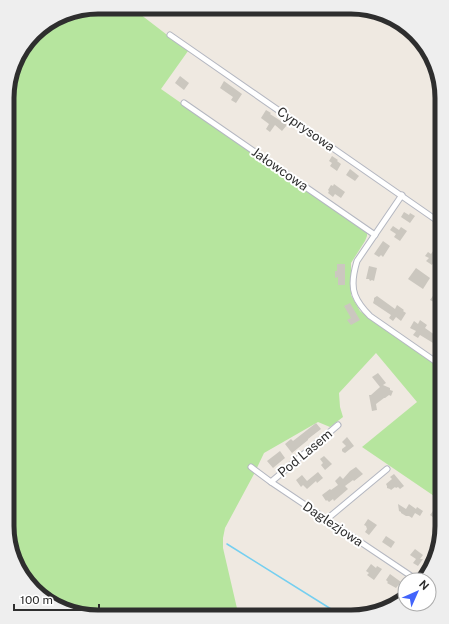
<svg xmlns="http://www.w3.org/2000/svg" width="449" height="624" font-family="'Public Sans',sans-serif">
<rect width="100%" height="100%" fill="#efe9e1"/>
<polygon fill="#b6e59e" points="136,11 188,51 161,89 367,233 367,236 365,241 351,263 351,295 360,311 375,323 442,369 442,492 437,498 362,447 417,402 376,353 339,393 340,407 343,417 330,427 318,422 264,453 254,474 225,528 223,538 223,548 239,617 87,616 47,601 16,566 7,526 8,86 19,53 38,29 69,12"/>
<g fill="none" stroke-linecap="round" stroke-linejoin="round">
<polyline stroke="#75cff0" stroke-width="1.5" points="227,544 331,609 351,617"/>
</g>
<g fill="#cbc7bf">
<polygon points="180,76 189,83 184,90 175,83"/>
<polygon points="224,81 242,94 236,103 231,100 233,97 220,88"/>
<polygon points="266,110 271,113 270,114 287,125 282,131 275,125 270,132 266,129 269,124 261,118"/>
<polygon points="332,156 338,160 337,161 341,164 337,171 330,166 332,163 329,161"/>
<polygon points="350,169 359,176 355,181 346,175"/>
<polygon points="334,184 345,192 341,198 335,194 333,197 328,193 329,191 328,190 331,185 333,186"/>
<polygon points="404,212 409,215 410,213 415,216 410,223 401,217"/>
<polygon points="393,226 399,230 401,227 407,231 400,241 394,237 396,234 390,230"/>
<polygon points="439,234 442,236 442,249 432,265 426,261 429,258 425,256 428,252 431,254 438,244 434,242"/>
<polygon points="383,241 390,246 383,257 381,255 379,257 374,254"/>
<polygon points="337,264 345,264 345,285 338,285 338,277 335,278 335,271 337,271"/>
<polygon points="369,266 377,268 374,281 372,280 370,281 369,279 366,279"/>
<polygon points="416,268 430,278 423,289 408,279"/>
<polygon points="442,283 442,294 436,303 430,300"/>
<polygon points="377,296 395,309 397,305 404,310 403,311 406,313 401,321 396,317 393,321 389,318 391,315 373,303 374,300 374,298"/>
<polygon points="350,303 360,320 351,325 347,320 351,318 344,306"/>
<polygon points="420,320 427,325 425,328 442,340 438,346 420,335 418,338 413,335 416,331 410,328 414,321 418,324"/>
<polygon points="378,373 386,383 383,385 390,388 390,390 393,391 391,396 389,395 385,398 384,398 376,404 377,410 372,411 369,395 371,395 380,387 372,377"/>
<polygon points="316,423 321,429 308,439 308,440 292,453 285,444 291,439 293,441"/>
<polygon points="347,437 354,446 345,453 343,452 342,451 342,449 346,446 342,442"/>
<polygon points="280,451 285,458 273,468 267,461"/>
<polygon points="324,456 332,464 325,470 321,465 323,463 320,459"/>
<polygon points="356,467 363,474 354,481 353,480 345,486 348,489 334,501 333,499 329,502 327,500 326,501 322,495 330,489 331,490 338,485 335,481 340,476 343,479 350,471"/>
<polygon points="318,472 323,478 317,483 316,481 307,489 303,485 301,487 296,480 302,475 307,481"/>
<polygon points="394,474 404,486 400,489 398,487 396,488 395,487 391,490 390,489 387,488 387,486 386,484 392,479 390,477"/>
<polygon points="398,504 406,509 409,504 416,509 417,507 423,511 420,516 415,513 412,518 409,516 406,516 401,513 401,512 399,511"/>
<polygon points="433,511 439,516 442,512 442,527 440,531 433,526 437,520 430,515"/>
<polygon points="368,519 377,525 369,535 365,532 367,529 366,526 364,525"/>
<polygon points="386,536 395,542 391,548 382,542"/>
<polygon points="415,549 423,555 420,559 423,559 418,566 413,563 416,559 410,555"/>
<polygon points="371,564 376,568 377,566 382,569 374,580 367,575 369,573 366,571"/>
<polygon points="390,574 401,582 396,588 387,583 388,582 386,580"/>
</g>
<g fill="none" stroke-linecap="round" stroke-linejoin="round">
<g stroke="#b4b7c1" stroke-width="7">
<g id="minor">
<polyline points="170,35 442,224"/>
<polyline points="184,103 375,235"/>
<path d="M 402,195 L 357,261 C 354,271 351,285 355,295 C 358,303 364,310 370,316 L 442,366"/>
<polyline points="437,274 442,272"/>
<polyline points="251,467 271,482 417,580"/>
<polyline points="271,482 338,425"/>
<polyline points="327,519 387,469"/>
</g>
</g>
<use href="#minor" stroke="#fff" stroke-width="5"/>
</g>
<g text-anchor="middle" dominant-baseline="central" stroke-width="4" stroke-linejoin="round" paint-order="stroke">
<g font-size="13" fill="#2e2e2e" stroke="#fff">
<text transform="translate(306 129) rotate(35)">Cyprysowa</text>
<text transform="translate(280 169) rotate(35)">Jałowcowa</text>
<text transform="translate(305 453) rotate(-40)">Pod Lasem</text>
<text transform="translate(333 524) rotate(34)">Daglezjowa</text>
</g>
</g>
<path d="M0 0H449V624H0ZM98 14H351A84 84 0 0 1 435 98V526A84 84 0 0 1 351 610H98A84 84 0 0 1 14 526V98A84 84 0 0 1 98 14Z" fill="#eee" fill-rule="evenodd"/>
<path fill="none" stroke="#2e2e2e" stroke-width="5" d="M98 14H351A84 84 0 0 1 435 98V526A84 84 0 0 1 351 610H98A84 84 0 0 1 14 526V98A84 84 0 0 1 98 14Z"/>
<g transform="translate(417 592) rotate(45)"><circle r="19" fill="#ffffff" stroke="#ababab"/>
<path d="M0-3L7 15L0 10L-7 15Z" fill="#4264fb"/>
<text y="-6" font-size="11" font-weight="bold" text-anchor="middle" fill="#2e2e2e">N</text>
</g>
<path d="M14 604v6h85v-6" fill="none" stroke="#2e2e2e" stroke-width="2"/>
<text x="20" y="604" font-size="12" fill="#2e2e2e" stroke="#ffffff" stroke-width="3" paint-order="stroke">100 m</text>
</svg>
